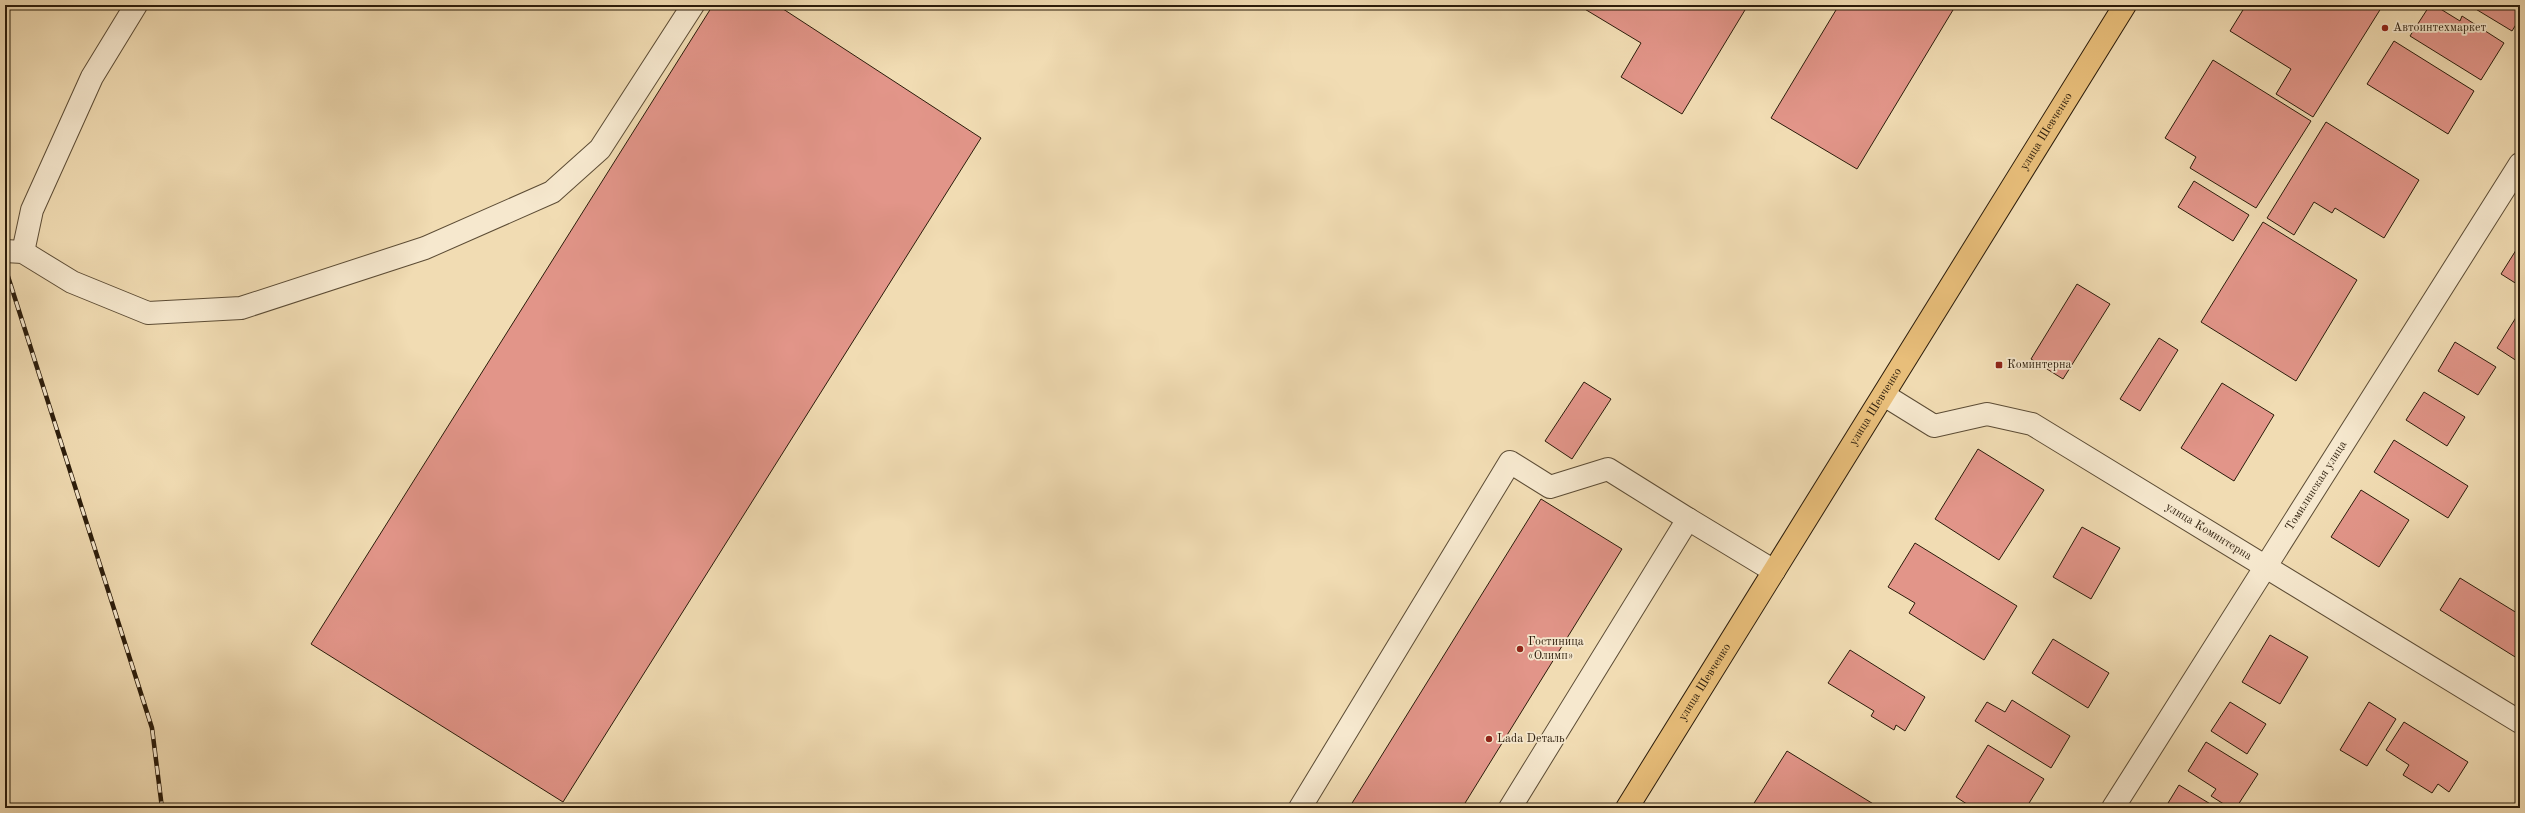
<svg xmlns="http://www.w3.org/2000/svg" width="2525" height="813" font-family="'Old Standard TT',serif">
<rect width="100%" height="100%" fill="#f1dcb3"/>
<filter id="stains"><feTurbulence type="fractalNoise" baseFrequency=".005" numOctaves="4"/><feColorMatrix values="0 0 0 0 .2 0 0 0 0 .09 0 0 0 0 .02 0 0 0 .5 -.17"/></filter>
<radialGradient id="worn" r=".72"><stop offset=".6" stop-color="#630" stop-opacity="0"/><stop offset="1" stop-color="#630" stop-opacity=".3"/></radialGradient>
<g fill="#e29589" stroke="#2b1c0b">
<polygon points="713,5 777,5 981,138 563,802 311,644"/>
<polygon points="1578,5 1748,5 1682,114 1621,77 1641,43"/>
<polygon points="1839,5 1956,5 1857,169 1771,118"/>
<polygon points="2246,5 2383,5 2313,117 2276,94 2291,69 2230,31"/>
<polygon points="2430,5 2434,5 2460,21 2462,16 2504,43 2481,80 2410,36"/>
<polygon points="2469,5 2520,5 2520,18 2512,31"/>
<polygon points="2394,41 2474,91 2448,134 2367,84"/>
<polygon points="2213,60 2311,121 2256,208 2190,168 2196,157 2165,138"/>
<polygon points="2326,122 2419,180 2384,238 2335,208 2332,213 2314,202 2294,235 2267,218"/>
<polygon points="2194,181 2249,215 2233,241 2178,207"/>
<polygon points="2263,222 2357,280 2296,381 2201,322"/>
<polygon points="2518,247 2520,248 2520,286 2501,274"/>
<polygon points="2077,284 2110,304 2063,379 2031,359"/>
<polygon points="2520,311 2520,363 2497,348"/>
<polygon points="2159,338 2178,350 2140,411 2120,399"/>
<polygon points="2455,342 2496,367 2478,395 2438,371"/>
<polygon points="1584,382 1611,399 1572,459 1545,441"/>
<polygon points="2222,383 2274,415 2234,481 2181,448"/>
<polygon points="2424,392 2465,417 2447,446 2406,420"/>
<polygon points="2394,440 2468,486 2448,518 2374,472"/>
<polygon points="1978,449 2044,490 1999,560 1935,519"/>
<polygon points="2361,490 2409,520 2379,567 2331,537"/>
<polygon points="1541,499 1622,549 1462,808 1349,808"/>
<polygon points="2082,527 2120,548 2091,599 2053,577"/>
<polygon points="1915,543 2017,606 1984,660 1909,613 1915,603 1888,587"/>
<polygon points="2460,578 2517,613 2520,609 2520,660 2440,610"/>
<polygon points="2270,635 2308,657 2280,704 2242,682"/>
<polygon points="2053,639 2109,673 2088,708 2032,673"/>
<polygon points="1850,650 1925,697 1905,731 1896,725 1894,730 1871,716 1874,711 1828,683"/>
<polygon points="2012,700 2070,736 2051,768 1975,721 1987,702 2005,712"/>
<polygon points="2230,702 2266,724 2247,754 2211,731"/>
<polygon points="2369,702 2396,719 2367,766 2340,750"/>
<polygon points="2404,722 2468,762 2449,792 2438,784 2432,793 2403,775 2409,765 2386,750"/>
<polygon points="2206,742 2258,774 2236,808 2230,808 2211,796 2216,789 2188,771"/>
<polygon points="1988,745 2044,779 2026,808 1973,808 1956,797"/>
<polygon points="1787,751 1875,805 1873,808 1751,808"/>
<polygon points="2179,785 2217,808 2165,808"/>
</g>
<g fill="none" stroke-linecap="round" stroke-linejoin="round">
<g stroke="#5c4c35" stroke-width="24">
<g id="minor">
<polyline points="5,251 23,252 72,282 148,313 241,308 425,248 552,192 600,149 693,5"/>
<polyline points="23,252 32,210 92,77 136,5"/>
<path id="s1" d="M 1884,395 L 1934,426 L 1987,414 L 2032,424 L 2520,722"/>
<polyline points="1300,808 1510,462 1550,487 1608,469 1688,519"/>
<polyline points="1510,808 1688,519 1774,571"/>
<path id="s2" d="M 2113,808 L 2520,164"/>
</g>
</g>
<g stroke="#2b1c0b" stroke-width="24">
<g id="major">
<path id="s3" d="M 1627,808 L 2125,5"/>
</g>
</g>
<polyline stroke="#2b1c0b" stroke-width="2.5" stroke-dasharray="1 2" stroke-linecap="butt" points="1558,653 1566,658"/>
<use href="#minor" stroke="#f6e8ce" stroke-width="22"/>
<use href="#major" stroke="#e8be7a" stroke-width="22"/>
<g stroke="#2b1c0b" stroke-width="4.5">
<polyline id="rail" points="5,267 152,728 162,808"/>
</g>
<use href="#rail" stroke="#f6e8ce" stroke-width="3" stroke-dasharray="9" stroke-linecap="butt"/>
</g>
<g fill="#8f2418" stroke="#f6e8ce" stroke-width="1.5">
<circle cx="2385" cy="28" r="4"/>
<rect x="1995" y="361" width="8" height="8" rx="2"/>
<circle cx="1520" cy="649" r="4"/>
<circle cx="1489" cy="739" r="4"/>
</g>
<g text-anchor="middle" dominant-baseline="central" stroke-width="3.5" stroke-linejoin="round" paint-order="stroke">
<g font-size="12" fill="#2b1c0b" stroke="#f6e8ce" text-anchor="start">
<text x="2393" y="28">Автоинтехмаркет</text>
<text x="2007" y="365">Коминтерна</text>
<text x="1528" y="642">Гостиница<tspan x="1528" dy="14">«Олимп»</tspan></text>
<text x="1497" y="739">Lada Dеталь</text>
</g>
<g font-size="12" fill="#2b1c0b" stroke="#f6e8ce">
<text stroke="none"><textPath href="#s3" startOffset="796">улица Шевченко</textPath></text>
<text stroke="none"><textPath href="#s3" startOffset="472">улица Шевченко</textPath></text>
<text stroke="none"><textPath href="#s2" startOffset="381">Томилинская улица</textPath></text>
<text stroke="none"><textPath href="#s1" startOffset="366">улица Коминтерна</textPath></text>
<text stroke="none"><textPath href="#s3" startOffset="148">улица Шевченко</textPath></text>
</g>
</g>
<rect width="2525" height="813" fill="none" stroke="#f1dcb3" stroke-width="20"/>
<rect x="6" y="6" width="2513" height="801" fill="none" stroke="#2b1c0b" stroke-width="2"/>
<rect x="10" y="10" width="2505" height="793" fill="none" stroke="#2b1c0b"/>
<rect width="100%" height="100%" filter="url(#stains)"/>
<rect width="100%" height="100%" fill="url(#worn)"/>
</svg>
